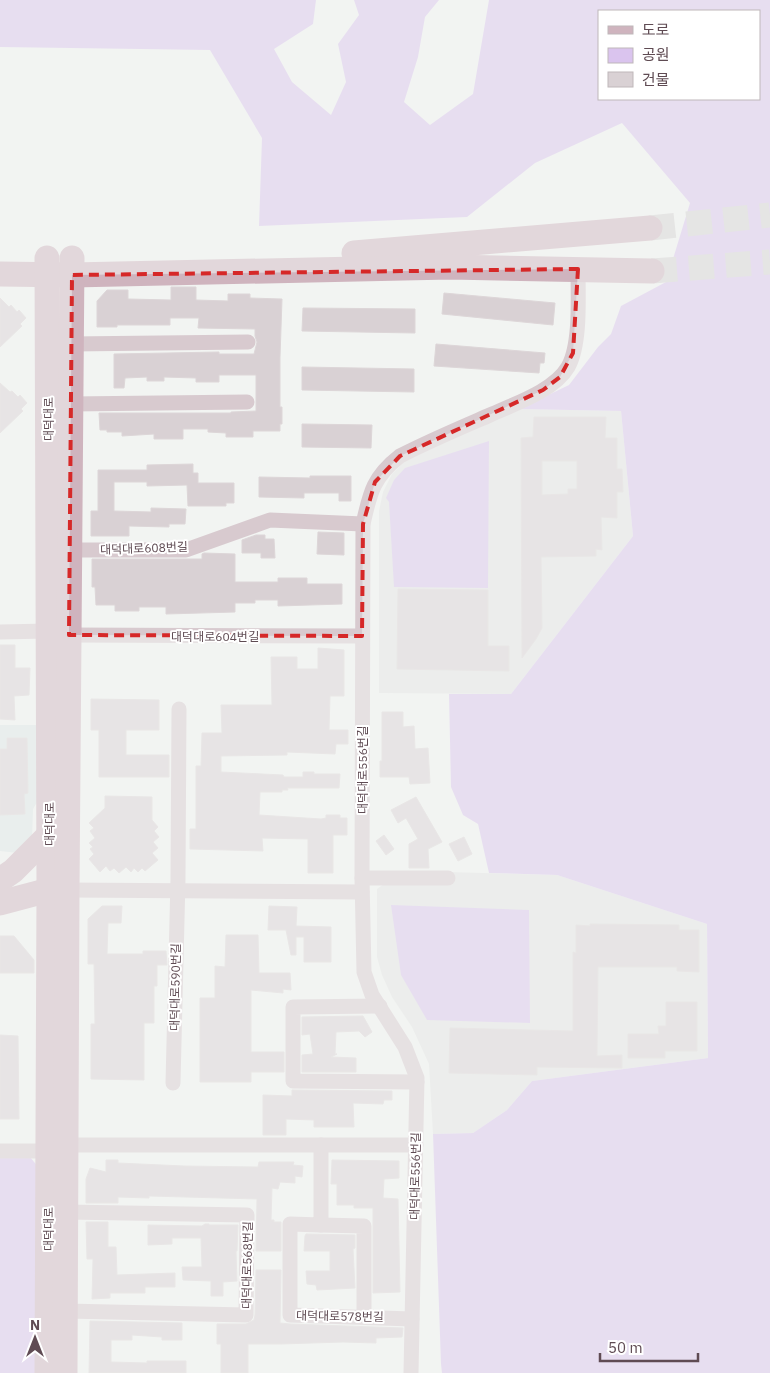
<svg xmlns="http://www.w3.org/2000/svg" width="770" height="1373" font-family="'IBM Plex Sans','Noto Sans KR',sans-serif">
<rect width="100%" height="100%" fill="#f2f4f2"/>
<polygon fill="#dde7e6" points="0,725 37,725 37,802 33,809 32,839 18,853 0,851"/>
<g fill="#e4e5e4">
<polygon points="519,409 621,411 633,536 511,694 379,693 379,511 383,492 392,474 407,459"/>
<polygon points="448,872 557,875 707,924 708,1058 532,1081 507,1110 473,1133 433,1134 429,1064 412,1027 392,997 382,975 377,957 377,889 384,884"/>
</g>
<g fill="#dac4ee" fill-rule="evenodd">
<path d="M 0,0 L 316,0 L 313,24 L 274,49 L 292,82 L 331,115 L 346,82 L 338,44 L 359,15 L 354,0 L 439,0 L 425,17 L 418,57 L 404,102 L 430,125 L 473,94 L 489,0 L 770,0 L 770,1373 L 442,1373 L 441,1364 L 433,1134 L 473,1133 L 507,1110 L 532,1081 L 708,1058 L 707,924 L 557,875 L 489,873 L 478,824 L 463,815 L 451,787 L 449,694 L 511,694 L 633,536 L 621,411 L 519,409 L 569,385 L 598,347 L 611,334 L 621,306 L 666,282 L 690,203 L 622,123 L 535,163 L 467,217 L 259,226 L 262,138 L 210,50 L 0,47 ZM 599,11 L 759,11 L 759,99 L 599,99 Z"/>
<polygon points="489,441 488,588 394,587 389,502 386,498 394,480 405,468"/>
<polygon points="391,905 529,910 530,1023 427,1020 401,975"/>
<polygon points="0,1157 30,1157 39,1168 36,1373 0,1373"/>
</g>
<g fill="#d9d1d4" stroke="#ddd6d8" fill-rule="evenodd">
<polygon points="171,287 196,287 196,300 228,301 228,294 250,294 250,298 282,299 280,357 280,407 282,407 282,424 280,424 280,431 253,431 253,437 226,437 226,433 208,432 208,429 183,429 183,439 154,439 154,434 122,436 122,432 107,432 107,430 100,430 99,413 231,413 231,412 256,411 256,375 219,375 219,382 196,382 196,378 164,377 164,381 147,381 147,377 125,378 124,388 114,388 114,354 219,352 219,354 254,354 257,342 255,336 255,329 198,328 199,318 170,318 170,325 117,325 117,327 97,327 97,301 107,290 128,290 128,299 171,300"/>
<polygon points="444,293 555,303 553,325 442,314"/>
<polygon points="0,298 9,307 11,305 17,312 19,310 26,318 20,324 22,326 0,347"/>
<polygon points="303,308 415,309 415,333 302,331"/>
<polygon points="436,344 545,353 544,363 540,363 539,373 434,366"/>
<polygon points="302,367 414,369 414,392 302,390"/>
<polygon points="0,383 10,392 12,391 18,397 20,395 27,403 21,409 23,411 0,433"/>
<path d="M 534,417 L 606,417 L 605,438 L 617,438 L 617,469 L 622,469 L 623,492 L 617,492 L 617,518 L 601,517 L 602,550 L 596,549 L 596,556 L 541,557 L 542,628 L 536,639 L 522,658 L 521,438 L 533,437 ZM 542,461 L 577,461 L 577,489 L 568,489 L 568,494 L 542,495 Z"/>
<polygon points="302,424 372,425 371,448 302,447"/>
<polygon points="193,464 193,473 198,473 198,483 234,483 234,503 226,503 226,506 188,506 187,485 147,486 147,482 114,482 114,511 151,512 151,508 186,509 185,524 169,524 169,527 129,526 129,536 91,536 91,511 98,511 98,470 147,470 147,465"/>
<polygon points="310,476 351,476 351,501 339,501 339,493 304,493 304,498 259,497 259,477 310,478"/>
<polygon points="318,532 344,533 344,555 317,554"/>
<polygon points="256,535 265,535 265,539 274,539 275,558 261,558 261,553 242,553 242,540"/>
<polygon points="204,553 235,554 235,582 278,582 278,578 307,578 307,584 342,584 342,604 278,606 278,600 255,600 255,603 235,603 235,612 166,614 166,607 139,607 139,611 115,611 115,605 96,605 95,587 92,587 92,559 202,559 202,554"/>
<polygon points="398,589 488,590 488,646 509,646 509,671 397,669"/>
<polygon points="0,645 15,645 15,668 30,668 29,695 14,696 15,720 0,719"/>
<polygon points="318,648 344,650 344,696 330,696 329,730 348,730 348,744 336,744 335,754 287,752 287,755 221,756 221,772 283,775 284,777 303,777 303,772 314,772 314,774 340,774 339,788 287,788 288,790 282,790 282,792 260,792 259,815 321,819 326,818 326,815 340,815 340,818 347,818 347,835 333,835 333,873 308,873 308,839 262,838 263,851 190,849 190,829 196,829 196,766 201,766 202,733 222,733 221,705 272,705 271,657 297,657 297,669 318,669"/>
<polygon points="91,699 159,700 159,730 126,730 126,755 169,755 169,777 99,777 99,730 91,730"/>
<polygon points="382,712 403,712 403,727 414,726 415,749 428,748 430,783 410,784 409,777 380,777 380,761 382,761"/>
<polygon points="7,738 27,738 28,793 24,794 25,814 0,815 0,749 7,749"/>
<polygon points="105,796 152,797 152,820 158,827 154,831 159,837 153,842 158,848 152,853 158,860 145,871 142,868 138,872 134,868 131,872 126,867 119,873 114,868 110,871 106,866 100,872 89,859 94,854 90,849 93,847 89,843 95,838 90,831 94,828 89,823 105,808"/>
<polygon points="416,797 442,842 428,849 429,868 409,868 409,844 418,839 406,818 398,823 391,810"/>
<polygon points="384,835 394,849 386,855 376,841"/>
<polygon points="464,837 472,854 458,861 449,844"/>
<polygon points="102,906 122,906 121,923 108,923 107,954 143,954 143,951 166,951 167,965 157,965 157,986 154,986 154,1023 144,1023 144,1080 91,1079 91,1024 95,1024 94,964 88,964 88,919"/>
<polygon points="269,906 297,907 296,926 331,927 331,962 304,962 304,937 296,937 296,955 291,955 286,930 268,930"/>
<polygon points="590,924 679,925 679,930 699,930 699,972 677,971 677,967 598,967 597,1056 622,1055 622,1068 537,1067 537,1075 449,1073 450,1028 573,1031 573,952 576,953 576,925 590,926"/>
<polygon points="226,935 258,935 259,973 290,973 291,990 283,989 283,993 251,990 251,1052 284,1052 284,1072 251,1072 251,1082 200,1082 200,998 215,998 215,966 225,967"/>
<polygon points="0,936 14,936 34,960 34,973 0,973"/>
<polygon points="666,1002 697,1002 697,1051 665,1051 665,1058 628,1058 628,1034 659,1034 658,1026 666,1026"/>
<polygon points="363,1016 372,1032 365,1037 359,1031 336,1032 335,1054 337,1054 331,1057 356,1058 356,1072 302,1072 302,1055 313,1054 310,1034 302,1035 302,1017"/>
<polygon points="0,1035 18,1036 19,1119 0,1119"/>
<polygon points="292,1090 392,1091 392,1100 384,1100 383,1104 353,1103 354,1127 314,1127 314,1120 286,1119 286,1135 263,1135 263,1095 292,1096"/>
<polygon points="106,1160 118,1160 118,1163 184,1166 258,1167 259,1162 294,1162 293,1165 303,1166 302,1177 295,1176 295,1183 280,1182 278,1189 272,1188 271,1220 274,1220 274,1222 281,1222 281,1251 256,1251 257,1199 149,1196 149,1198 118,1197 118,1203 86,1203 86,1179 90,1168 106,1172"/>
<polygon points="332,1160 399,1161 399,1178 384,1179 383,1198 398,1199 400,1292 373,1293 373,1208 354,1208 354,1205 337,1205 337,1184 331,1184"/>
<polygon points="86,1222 108,1222 108,1247 116,1247 117,1275 175,1273 175,1287 145,1287 145,1293 110,1293 110,1298 92,1299 93,1259 87,1259"/>
<polygon points="205,1224 209,1224 209,1225 238,1225 237,1251 236,1251 237,1281 223,1282 223,1296 211,1296 211,1281 183,1280 182,1267 202,1267 201,1238 172,1238 172,1244 148,1245 148,1225 202,1226"/>
<polygon points="306,1234 355,1235 355,1248 353,1249 355,1288 317,1290 316,1285 307,1284 306,1271 330,1271 330,1251 304,1251 305,1236"/>
<polygon points="256,1270 281,1270 280,1323 290,1324 403,1328 402,1337 376,1338 376,1343 343,1342 281,1344 248,1344 248,1373 221,1373 221,1344 217,1344 217,1324 246,1324 254,1320 255,1315"/>
<polygon points="90,1321 182,1323 182,1340 162,1340 162,1337 132,1335 132,1340 111,1340 111,1362 147,1363 147,1361 186,1361 186,1373 89,1373"/>
</g>
<g fill="none" stroke-linecap="round" stroke-linejoin="round">
<g stroke="#d5d2d2" stroke-width="25" stroke-dasharray="25 12" stroke-linecap="butt">
<polyline points="650,228 770,215"/>
<polyline points="652,271 770,262"/>
</g>
<g stroke="#d8cacf" stroke-width="15">
<polyline points="71,344 248,342"/>
<polyline points="71,404 247,402"/>
<polyline points="69,550 186,550 270,520 363,524"/>
<polyline points="0,632 48,631"/>
<polyline points="69,635 362,636"/>
<polyline points="362,878 448,878"/>
<polyline points="67,890 362,892"/>
<polyline points="380,1006 293,1007 293,1081 417,1082"/>
<polyline points="173,1083 178,879 179,709"/>
<polyline points="66,1145 416,1145"/>
<polyline points="321,1145 321,1225 290,1224 290,1315 412,1319"/>
<polyline points="0,1151 48,1151"/>
<polyline points="321,1225 364,1226 364,1316"/>
<polyline points="66,1311 246,1315 247,1215 66,1212"/>
<path d="M 411,1373 L 417,1078 L 405,1047 L 372,995 L 364,972 L 362,878 L 363,524 C 370,493 373,477 400,456 C 429,441 460,428 490,415 C 514,404 554,391 568,367 C 581,344 578,296 578,269"/>
</g>
<g stroke="#cfb4be" stroke-width="25">
<polyline points="354,253 650,228"/>
<polyline points="0,274 72,275 450,267 652,271"/>
<polyline points="0,880 13,871 49,835"/>
<polyline points="0,903 49,890"/>
<polyline points="47,1373 49,890 47,258"/>
<polyline points="65,1373 67,890 72,258"/>
</g>
</g>
<path d="M0 0H770V1373H0ZM 578,269 L 573,353 L 560,377 L 543,390 L 400,456 L 375,482 L 363,524 L 362,636 L 69,635 L 72,275 Z" fill="#f2f4f2" fill-opacity=".55" fill-rule="evenodd"/>
<path fill="none" stroke="#d62828" stroke-width="4" stroke-dasharray="10 6" stroke-linejoin="round" d="M 578,269 L 573,353 L 560,377 L 543,390 L 400,456 L 375,482 L 363,524 L 362,636 L 69,635 L 72,275 Z"/>
<g text-anchor="middle" dominant-baseline="central" stroke-width="4" stroke-linejoin="round" paint-order="stroke">
<g font-size="12" fill="#5f4b53" stroke="#fff">
<text transform="translate(48 419) rotate(-90)">대덕대로</text>
<text transform="translate(144 548) rotate(-2)">대덕대로608번길</text>
<text x="215" y="636">대덕대로604번길</text>
<text transform="translate(362 770) rotate(-90)">대덕대로556번길</text>
<text transform="translate(49 824) rotate(-90)">대덕대로</text>
<text transform="translate(175 987) rotate(-89)">대덕대로590번길</text>
<text transform="translate(415 1176) rotate(-89)">대덕대로556번길</text>
<text transform="translate(48 1229) rotate(-90)">대덕대로</text>
<text transform="translate(247 1265) rotate(-89)">대덕대로568번길</text>
<text transform="translate(340 1316) rotate(1)">대덕대로578번길</text>
</g>
</g>
<rect x="598" y="10" width="162" height="90" fill="#ffffff" stroke="#bfb7ba"/>
<rect x="608" y="26" width="25" height="8" fill="#cfb4be" stroke="#bfb7ba"/>
<text x="642" y="35" font-size="15" fill="#5f4b53">도로</text>
<rect x="608" y="48" width="25" height="15" fill="#dac4ee" stroke="#bfb7ba"/>
<text x="642" y="60" font-size="15" fill="#5f4b53">공원</text>
<rect x="608" y="72" width="25" height="15" fill="#d9d1d4" stroke="#bfb7ba"/>
<text x="642" y="85" font-size="15" fill="#5f4b53">건물</text>
<g transform="translate(35 1338)" stroke="#ffffff" stroke-width="4" paint-order="stroke">
<path d="M0-4L9 19L0 12L-9 19Z" fill="#5f4b53"/>
<text y="-8" font-size="14" font-weight="bold" text-anchor="middle" fill="#5f4b53">N</text>
</g>
<path d="M600 1353v8h98v-8" fill="none" stroke="#5f4b53" stroke-width="2.5"/>
<text x="608" y="1353" font-size="15" fill="#5f4b53" stroke="#ffffff" stroke-width="4" paint-order="stroke">50 m</text>
</svg>
